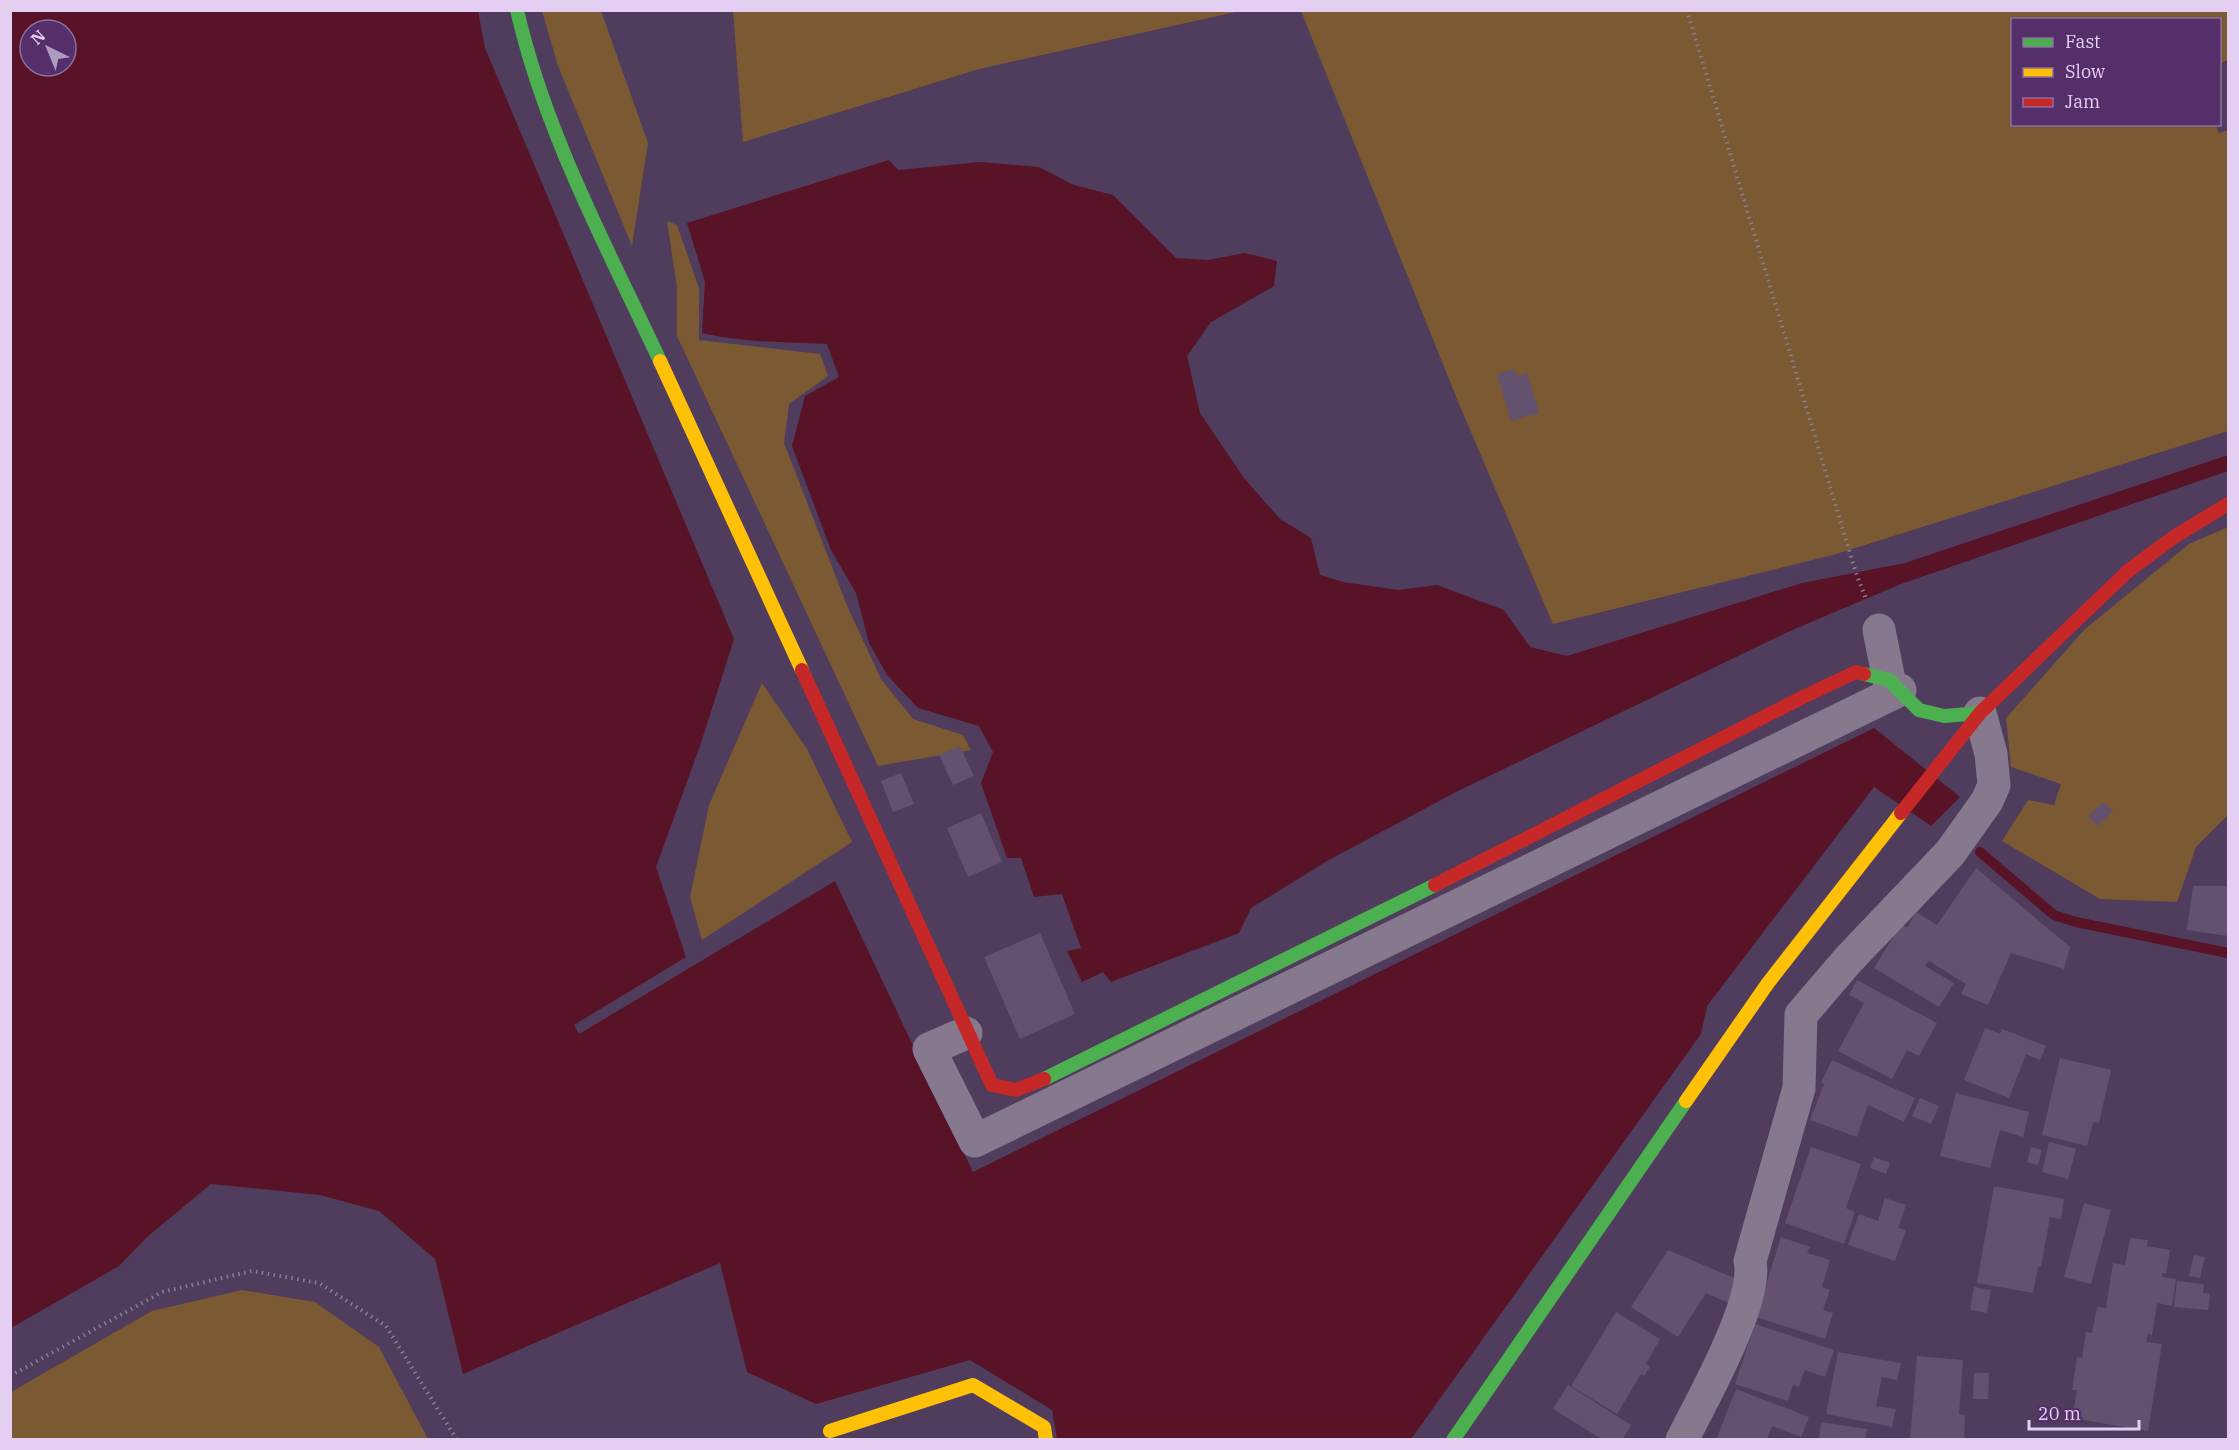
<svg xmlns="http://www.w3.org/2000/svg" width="2239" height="1450" font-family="'IBM Plex Serif',serif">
<rect width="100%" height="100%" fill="#503c5c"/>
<g fill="#7b5932">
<polygon points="542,11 601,11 648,143 632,246 558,66"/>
<polygon points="733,11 733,10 1240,11 979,69 743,142"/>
<polygon points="1301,11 2228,11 2228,60 2220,63 2220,20 2012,20 2012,124 2215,124 2219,133 2228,130 2228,431 1833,555 1553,624 1459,404"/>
<polygon points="667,221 677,225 699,288 699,340 820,354 828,376 789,404 784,443 848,608 881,679 913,719 963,735 971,750 878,766 677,336 677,288"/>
<polygon points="2228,527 2228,815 2196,847 2177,902 2100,899 2002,841 2028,800 2054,805 2061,784 2011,767 2006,718 2085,629 2189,544"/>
<polygon points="762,683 807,749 852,842 702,940 690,897 709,805"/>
<polygon points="242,1290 315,1302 379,1347 428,1439 11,1439 11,1392 152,1311"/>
</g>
<g fill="#581326" fill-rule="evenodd">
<path d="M 11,11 L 478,11 L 485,48 L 734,639 L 701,743 L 656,867 L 686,957 L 574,1025 L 579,1034 L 835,881 L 973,1172 L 1874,728 L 1960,797 L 1931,826 L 1874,787 L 1707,1006 L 1701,1034 L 1411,1439 L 1057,1439 L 1052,1410 L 970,1360 L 816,1404 L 747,1372 L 720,1263 L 463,1374 L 435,1259 L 379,1211 L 320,1195 L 211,1184 L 147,1237 L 119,1266 L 11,1328 ZM 30,30 L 66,30 L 66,66 L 30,66 Z"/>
<path d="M 889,160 L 898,170 L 980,162 L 1039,167 L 1074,185 L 1113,195 L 1176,258 L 1208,260 L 1245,253 L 1277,261 L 1274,286 L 1211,322 L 1187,356 L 1200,413 L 1244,478 L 1280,519 L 1311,538 L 1320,575 L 1343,582 L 1398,590 L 1437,585 L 1504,610 L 1530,647 L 1567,656 L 1802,583 L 1905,563 L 2228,455 L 2228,471 L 1901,584 L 1790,631 L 1456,792 L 1327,861 L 1251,908 L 1239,933 L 1111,982 L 1103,972 L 1082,982 L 1067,951 L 1081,948 L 1062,894 L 1034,897 L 1021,858 L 1007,858 L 981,783 L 993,752 L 979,726 L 918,708 L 887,675 L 869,643 L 856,593 L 831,550 L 792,446 L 805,396 L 839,377 L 827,344 C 785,342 744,343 702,333 L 705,282 L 687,223 Z"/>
</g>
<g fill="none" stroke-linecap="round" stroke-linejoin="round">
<polyline stroke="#581326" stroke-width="10" points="1980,852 2054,915 2076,922 2228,953"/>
</g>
<g fill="#64516f">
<polygon points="1515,369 1517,377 1527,373 1539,413 1511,421 1497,374"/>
<polygon points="960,746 974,776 953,785 939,755"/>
<polygon points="901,773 914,804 893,812 881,781"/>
<polygon points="2103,802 2113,811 2098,826 2088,817"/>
<polygon points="981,813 1002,862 968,877 947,828"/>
<polygon points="1976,868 2070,947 2064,969 2011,953 1988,1005 1961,994 1966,984 1929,961 1925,966 1954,983 1939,1007 1874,968 1901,924 1907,928 1916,912 1937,925"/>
<polygon points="2193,886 2228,886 2228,936 2187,930"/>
<polygon points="1040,933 1075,1014 1020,1039 984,957"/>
<polygon points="1857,980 1937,1023 1919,1056 1907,1050 1892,1079 1838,1051 1864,1003 1849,995"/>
<polygon points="1985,1028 2000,1034 2002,1029 2046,1046 2040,1060 2026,1054 2009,1098 1964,1080"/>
<polygon points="2060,1058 2111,1070 2099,1123 2093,1122 2087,1146 2042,1135"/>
<polygon points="1832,1060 1915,1098 1904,1122 1868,1105 1857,1137 1810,1120 1824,1084 1821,1083"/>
<polygon points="1956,1093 2029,1112 2023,1137 2000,1130 1990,1168 1940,1156"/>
<polygon points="1920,1098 1939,1106 1931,1124 1912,1116"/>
<polygon points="2049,1142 2076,1149 2068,1179 2042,1172"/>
<polygon points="1811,1147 1861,1164 1846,1208 1855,1212 1844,1244 1785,1223"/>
<polygon points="2031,1147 2042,1150 2038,1165 2027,1162"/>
<polygon points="1874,1157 1890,1163 1886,1174 1870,1168"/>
<polygon points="1994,1186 2064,1199 2061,1219 2050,1217 2041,1267 2038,1267 2033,1293 1977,1283"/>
<polygon points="1885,1198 1906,1205 1898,1228 1906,1230 1895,1261 1848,1245 1859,1214 1878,1221"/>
<polygon points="2084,1203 2111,1210 2091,1284 2064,1277"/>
<polygon points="1781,1237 1810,1247 1807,1253 1830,1260 1822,1287 1830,1290 1823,1310 1833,1313 1825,1339 1756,1317"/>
<polygon points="2130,1238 2148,1240 2147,1246 2170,1250 2166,1274 2163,1273 2162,1277 2176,1279 2172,1306 2157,1303 2152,1335 2148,1334 2146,1342 2162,1344 2148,1431 2072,1418 2077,1390 2072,1390 2077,1357 2082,1358 2086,1332 2092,1333 2097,1307 2106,1308 2113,1263 2125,1265"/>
<polygon points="1668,1250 1741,1281 1731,1304 1706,1293 1678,1337 1631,1307"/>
<polygon points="2194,1255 2205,1257 2200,1278 2189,1276"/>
<polygon points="2177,1281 2204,1284 2203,1293 2210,1294 2208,1310 2174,1307"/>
<polygon points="1974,1287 1991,1290 1987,1313 1970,1310"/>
<polygon points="1616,1312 1660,1339 1646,1364 1650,1367 1644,1376 1641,1374 1617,1414 1571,1386"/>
<polygon points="1755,1324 1834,1350 1825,1377 1805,1370 1799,1387 1793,1385 1788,1401 1735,1384"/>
<polygon points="1838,1352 1901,1363 1897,1380 1882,1377 1876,1406 1896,1409 1892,1427 1826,1414"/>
<polygon points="1917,1356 1963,1360 1959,1414 1965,1415 1964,1440 1910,1440"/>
<polygon points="1974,1373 1989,1373 1988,1399 1973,1399"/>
<polygon points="1568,1385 1631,1425 1622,1440 1603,1440 1553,1409"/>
<polygon points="1736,1389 1809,1417 1801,1437 1772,1426 1767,1440 1716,1440"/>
<polygon points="1821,1422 1867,1429 1865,1440 1819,1440"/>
</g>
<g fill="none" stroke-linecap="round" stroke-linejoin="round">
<g stroke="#8a7d92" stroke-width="4" stroke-dasharray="1.5 4.5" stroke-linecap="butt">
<polyline points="1687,10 1856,573 1866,599"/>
<polyline points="10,1376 162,1292 252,1271 319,1283 386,1326 457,1440"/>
</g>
<g stroke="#86798d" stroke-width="33">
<polyline points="1879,630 1889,680"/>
<polyline points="966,1033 929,1049 975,1141 1900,690"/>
<path d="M 1682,1440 C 1701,1402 1759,1300 1750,1261 L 1799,1088 L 1801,1015 L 1848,960 L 1950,853 L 1987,801 L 1994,785 L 1991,754 L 1980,713"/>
</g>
<g stroke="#4caf50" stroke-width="14">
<path d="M 517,10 C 545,133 607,247 660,361"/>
<polyline points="1864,674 1889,680 1919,710 1944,716 1980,713"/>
<polyline points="1044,1079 1435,885"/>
<polyline points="1453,1440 1686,1101"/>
</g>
<g stroke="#ffc107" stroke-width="14">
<polyline points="660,361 802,670"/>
<polyline points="1686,1101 1768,983 1901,813"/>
<polyline points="830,1431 973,1385 1044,1427 1046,1440"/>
</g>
<g stroke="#c62828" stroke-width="14">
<polyline points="802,670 992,1085 1016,1090 1044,1079"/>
<polyline points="1901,813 1980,713 2128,571 2174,537 2228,504"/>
<polyline points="1435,885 1803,697 1856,672 1864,674"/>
</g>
</g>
<rect width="2239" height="1450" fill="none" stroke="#e4cff2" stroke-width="24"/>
<rect x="2011" y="18" width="210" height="108" fill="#542f69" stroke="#8e6fa0" stroke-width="1.5"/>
<rect x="2023" y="38" width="30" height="9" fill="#4caf50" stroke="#8e6fa0" stroke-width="1.5"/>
<text x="2065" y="48" font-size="18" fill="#e4cff2">Fast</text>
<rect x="2023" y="68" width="30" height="9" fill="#ffc107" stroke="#8e6fa0" stroke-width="1.5"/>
<text x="2065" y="78" font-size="18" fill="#e4cff2">Slow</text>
<rect x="2023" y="98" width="30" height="9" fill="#c62828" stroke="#8e6fa0" stroke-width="1.5"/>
<text x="2065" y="108" font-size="18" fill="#e4cff2">Jam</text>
<g transform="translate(48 48) rotate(317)"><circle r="28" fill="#542f69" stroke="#8e6fa0" stroke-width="1.5"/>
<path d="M0-4.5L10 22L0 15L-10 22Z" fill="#b09cbe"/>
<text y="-9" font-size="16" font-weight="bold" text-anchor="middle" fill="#e4cff2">N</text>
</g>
<path d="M2029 1420v9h110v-9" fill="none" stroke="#e4cff2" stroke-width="3"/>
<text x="2038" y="1420" font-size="18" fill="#e4cff2" stroke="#542f69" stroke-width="4.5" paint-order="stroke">20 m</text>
</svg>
